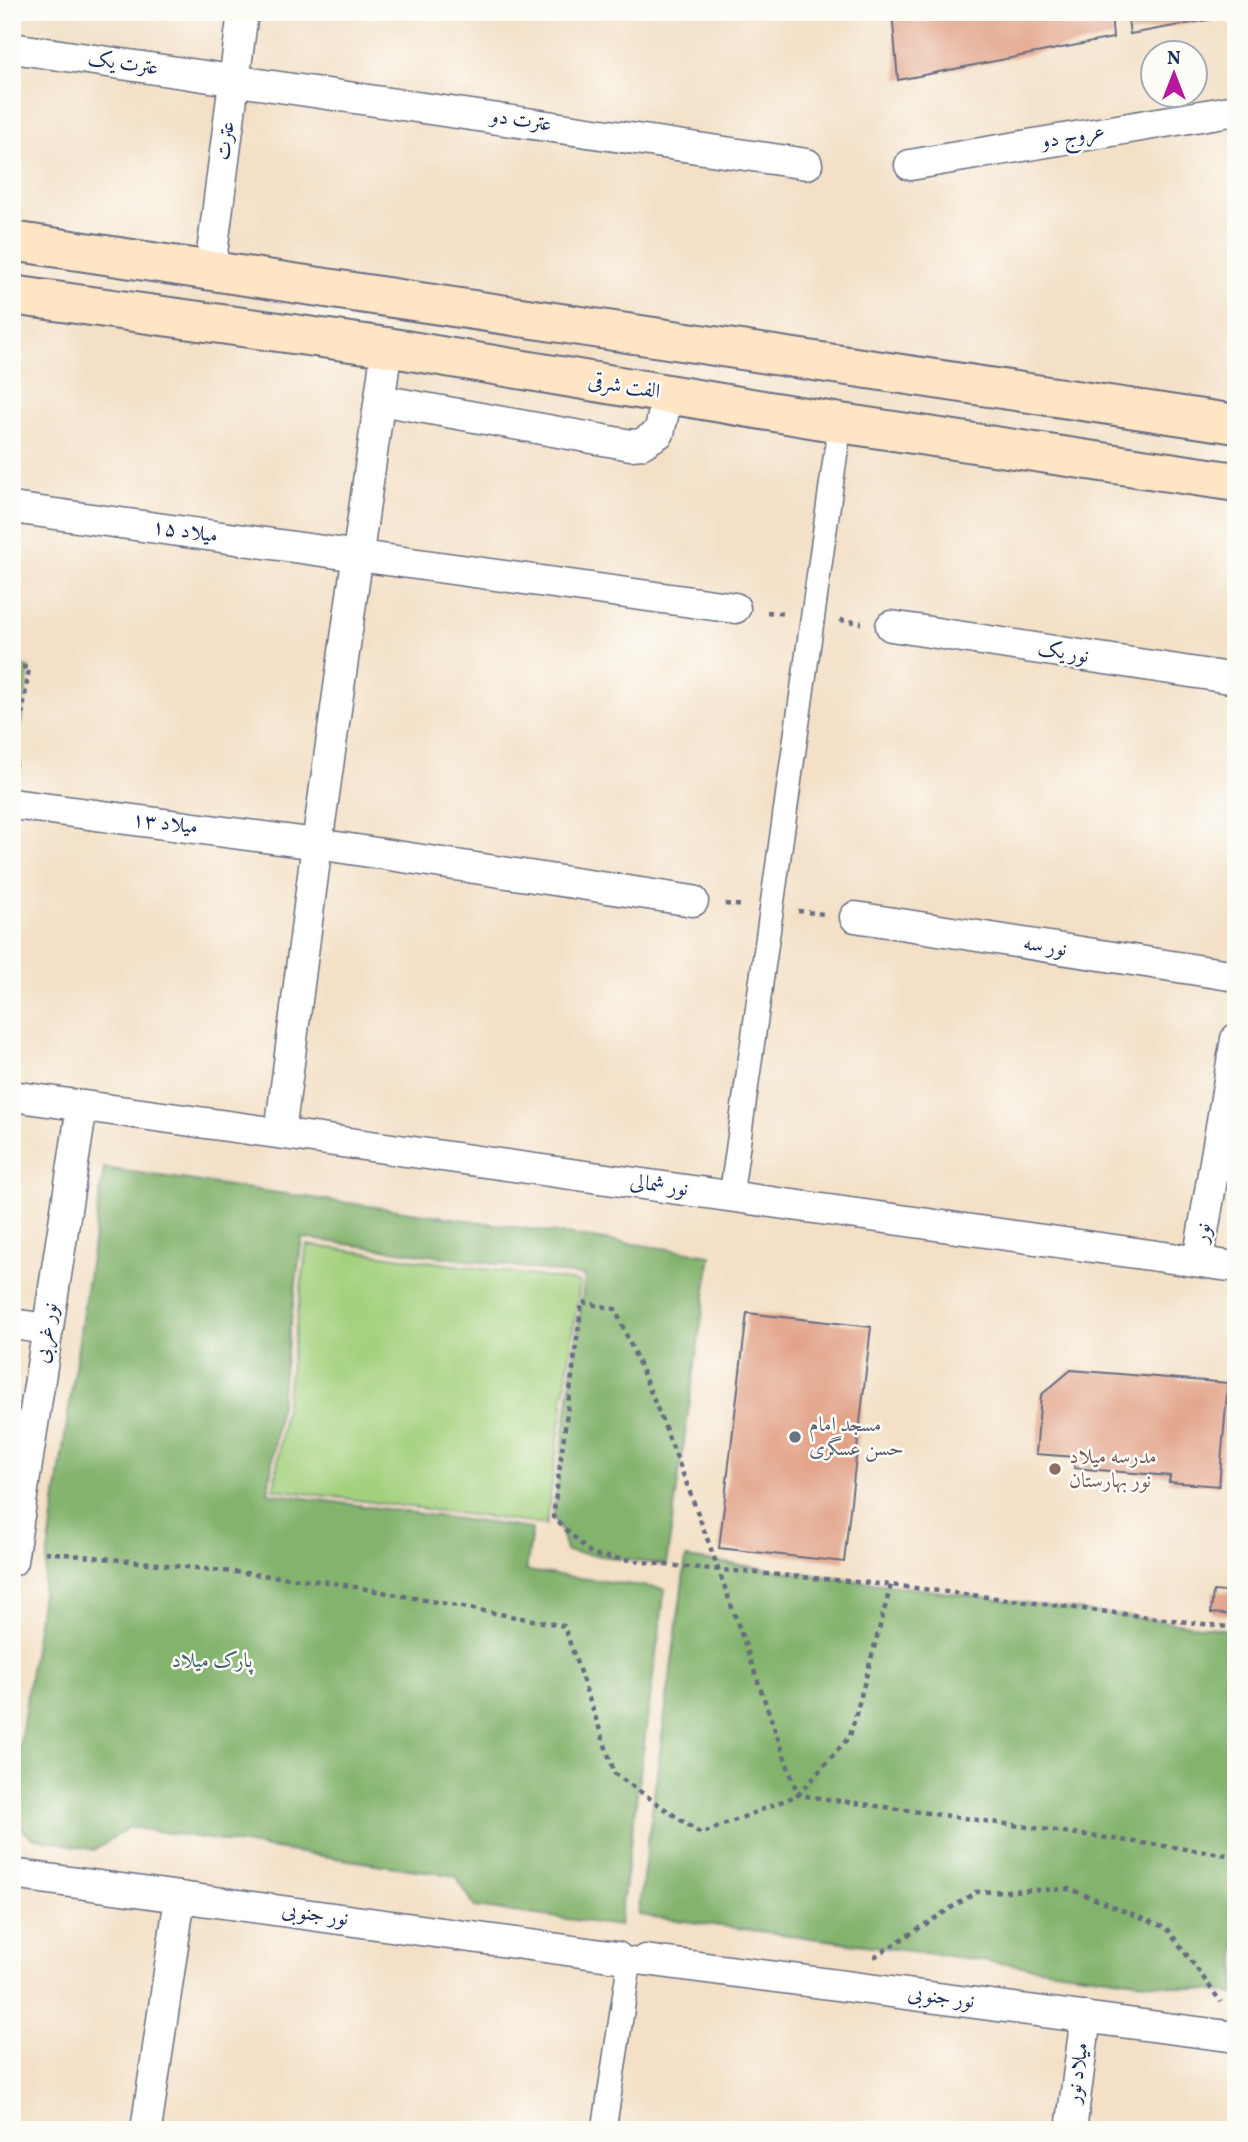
<svg xmlns="http://www.w3.org/2000/svg" width="1248" height="2142" font-family="Vollkorn,Amiri,serif">
<rect width="100%" height="100%" fill="#fdfcf7"/>
<filter id="ink" filterUnits="userSpaceOnUse"><feTurbulence type="fractalNoise" baseFrequency=".0143" numOctaves="2"/><feDisplacementMap in="SourceGraphic" scale="14" xChannelSelector="R" yChannelSelector="G"/><feConvolveMatrix kernelMatrix="1 2 1 2 8 2 1 2 1" color-interpolation-filters="sRGB"/></filter>
<filter id="wash" filterUnits="userSpaceOnUse"><feTurbulence type="fractalNoise" baseFrequency=".00686" numOctaves="4" result="noise"/><feDisplacementMap in="SourceGraphic" scale="28" xChannelSelector="R" yChannelSelector="G"/><feGaussianBlur stdDeviation="1.57" result="paint"/><feColorMatrix in="noise" values="0 0 0 0 0 0 0 0 0 0 0 0 0 0 0 0 0 1.4 0 .05"/><feComposite in="paint" operator="in"/></filter>
<g filter="url(#wash)">
<rect width="100%" height="100%" fill="#f3e0c6"/>
<g fill="#a4d17e" stroke="#60806e" stroke-width="2">
<polygon points="12,665 29,668 12,787"/>
<polygon points="307,1245 580,1282 546,1525 274,1489"/>
</g>
<g fill="#83b36d" stroke="#4f7166" stroke-width="2">
<polygon points="104,1168 711,1255 666,1565 566,1551 561,1531 553,1517 585,1276 302,1238 268,1493 532,1529 526,1571 665,1589 619,1926 475,1907 456,1876 129,1827 95,1850 31,1837 12,1819 12,1799"/>
<polygon points="686,1558 1236,1631 1236,1994 638,1915"/>
</g>
<g id="blocks">
<g fill="#e2a388">
<polygon points="892,12 1111,12 1113,38 898,80"/>
<polygon points="1127,12 1236,12 1236,15 1130,34"/>
<polygon points="747,1313 871,1327 844,1562 719,1548"/>
<polygon points="1071,1370 1228,1383 1219,1486 1169,1482 1170,1476 1074,1468 1075,1457 1036,1454 1041,1395"/>
<polygon points="1213,1591 1236,1593 1236,1615 1211,1613"/>
</g>
</g>
</g>
<g filter="url(#ink)">
<use href="#blocks" fill-opacity="0" stroke="#676d82" stroke-width="2"/>
<g fill="none" stroke-linecap="round" stroke-linejoin="round">
<g stroke="#676d82" stroke-width="26">
<g id="pedestrian">
<polyline points="731,1196 840,423"/>
<polyline points="604,2130 630,1959"/>
</g>
</g>
<g stroke="#676d82" stroke-width="33">
<g id="minor">
<polyline points="12,48 807,164"/>
<polyline points="910,165 1236,110"/>
<polyline points="210,269 243,12"/>
<polyline points="380,400 631,445 641,444 659,433 668,394"/>
<polyline points="12,508 735,608"/>
<polyline points="891,626 1236,679"/>
<polyline points="12,804 317,844 693,901"/>
<polyline points="855,917 1236,976"/>
<polyline points="12,1096 1236,1267"/>
<polyline points="280,1133 317,844 387,347"/>
<polyline points="1198,1261 1236,1039"/>
<polyline points="12,1324 48,1329"/>
<polyline points="12,1561 82,1106"/>
<polyline points="12,1874 617,1957"/>
<polyline points="645,1960 1236,2037"/>
<polyline points="146,2130 180,1897"/>
<polyline points="1071,2130 1086,2017"/>
</g>
</g>
<g stroke="#676d82" stroke-width="42">
<g id="secondary">
<polyline points="12,241 1236,424"/>
<polyline points="12,295 387,347 840,423 1236,482"/>
</g>
</g>
<g stroke="#676d82" stroke-width="4.5" stroke-dasharray="5 5" stroke-linecap="butt">
<polyline points="767,612 786,614"/>
<polyline points="840,620 862,623"/>
<polyline points="12,665 29,668 14,773"/>
<polyline points="725,904 744,906"/>
<polyline points="798,911 824,914"/>
<polyline points="45,1552 328,1582 564,1626 615,1774 701,1834 798,1795 850,1736 891,1585"/>
<path d="M 1236,1628 L 891,1585 L 666,1565 L 593,1555 L 553,1517 L 582,1302 L 615,1309 C 686,1467 740,1632 798,1795 L 1236,1856"/>
<polyline points="874,1957 976,1892 1070,1889 1167,1928 1221,2002"/>
</g>
<use href="#pedestrian" stroke="#fff" stroke-width="23"/>
<use href="#minor" stroke="#fff" stroke-width="30"/>
<use href="#secondary" stroke="#fde5c5" stroke-width="38"/>
</g>
</g>
<circle fill="#6b7280" stroke="#fdfcf7" stroke-width="2.5" cx="795" cy="1437" r="7"/>
<circle fill="#8d6e63" stroke="#fdfcf7" stroke-width="2.5" cx="1055" cy="1469" r="7"/>
<g text-anchor="middle" dominant-baseline="central" stroke-width="5" stroke-linejoin="round" paint-order="stroke">
<g font-size="21" fill="#1b2f5e" stroke="#fdfcf7">
<text transform="translate(123 64) rotate(8)">عترت یک</text>
<text transform="translate(521 121) rotate(8)">عترت دو</text>
<text transform="translate(1073 137) rotate(-10)">عروج دو</text>
<text transform="translate(226 141) rotate(-83)">عترت</text>
<text transform="translate(624 387) rotate(9)">الفت شرقی</text>
<text transform="translate(185 532) rotate(8)">میلاد ۱۵</text>
<text transform="translate(1063 653) rotate(9)">نور یک</text>
<text transform="translate(165 824) rotate(7)">میلاد ۱۳</text>
<text transform="translate(1045 947) rotate(9)">نور سه</text>
<text transform="translate(659 1186) rotate(8)">نور شمالی</text>
<text transform="translate(1203 1233) rotate(-80)">نور</text>
<text transform="translate(47 1333) rotate(-81)">نور غربی</text>
<text transform="translate(315 1915) rotate(8)">نور جنوبی</text>
<text transform="translate(941 1998) rotate(7)">نور جنوبی</text>
<text transform="translate(1078 2073) rotate(-82)">میلاد نور</text>
</g>
<g font-size="21" fill="#5b616d" stroke="#fdfcf7" text-anchor="start">
<text x="809" y="1425">مسجد امام<tspan x="809" dy="24">حسن عسگری</tspan></text>
</g>
<g font-size="21" fill="#785e54" stroke="#fdfcf7" text-anchor="start">
<text x="1069" y="1457">مدرسه میلاد<tspan x="1069" dy="24">نور بهارستان</tspan></text>
</g>
<g font-size="21" fill="#446068" stroke="#fdfcf7">
<text x="212" y="1661">پارک میلاد</text>
</g>
</g>
<rect width="1248" height="2142" fill="none" stroke="#fdfcf7" stroke-width="42"/>
<g transform="translate(1174 74)"><circle r="33" fill="#fdfcf7" stroke="#a3aaba" stroke-width="2"/>
<path d="M0-5L12 26L0 18L-12 26Z" fill="#b5179e"/>
<text y="-10" font-size="19" font-weight="bold" text-anchor="middle" fill="#1b2f5e">N</text>
</g>
</svg>
